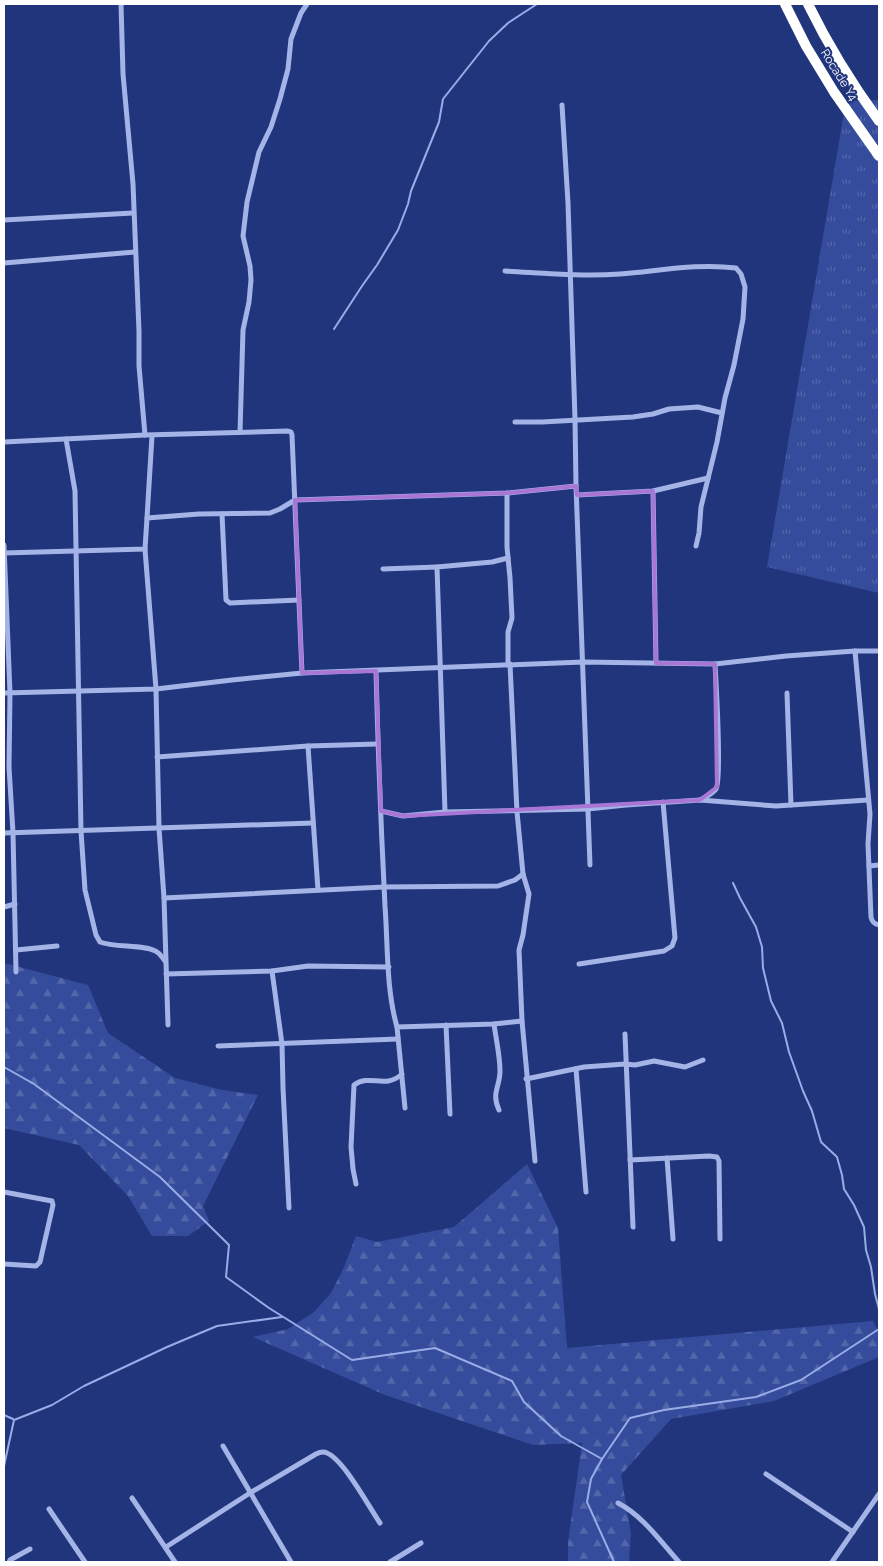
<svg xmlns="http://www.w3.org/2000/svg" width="883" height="1566" font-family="Raleway,sans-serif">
<defs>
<pattern id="grass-tufts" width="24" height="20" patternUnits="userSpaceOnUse" patternTransform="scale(1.25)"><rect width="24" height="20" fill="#344c9b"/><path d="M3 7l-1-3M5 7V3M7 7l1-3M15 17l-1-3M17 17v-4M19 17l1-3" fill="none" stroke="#5267aa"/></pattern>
<pattern id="forest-firs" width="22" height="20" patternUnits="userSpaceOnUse" patternTransform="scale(1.25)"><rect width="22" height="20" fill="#344c9b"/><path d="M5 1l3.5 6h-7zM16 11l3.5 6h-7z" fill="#5267aa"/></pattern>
</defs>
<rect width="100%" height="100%" fill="#21357d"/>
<polygon fill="url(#grass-tufts)" points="879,100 879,593 767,567 846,101"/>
<g fill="url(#forest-firs)">
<polygon points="4,963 88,985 108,1033 175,1078 222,1090 258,1095 203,1206 209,1221 188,1236 152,1236 128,1196 79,1145 4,1128"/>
<polygon points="527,1164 558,1228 567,1348 873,1321 879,1333 879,1357 774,1401 671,1419 621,1475 631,1533 629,1562 568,1562 568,1542 582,1443 533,1445 385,1395 253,1337 288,1329 314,1312 331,1293 344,1267 356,1236 377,1242 454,1227"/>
</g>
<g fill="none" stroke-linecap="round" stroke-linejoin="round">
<g stroke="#99ace8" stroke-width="2">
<polyline points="334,329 362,286 377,265 398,230 408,204 411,191 439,122 443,99 489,41 508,23 537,4"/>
<polyline points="733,883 740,898 756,927 762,947 763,968 771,1001 782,1023 789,1052 803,1091 812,1111 821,1142 837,1157 842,1175 844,1189 854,1205 864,1227 866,1250 871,1267 875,1294 879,1309"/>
<polyline points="4,1067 34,1084 160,1177 229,1245 226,1277 269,1308 352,1360 435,1348 512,1381 524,1402 561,1436 602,1459"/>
<polyline points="4,1415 13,1419"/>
<polyline points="4,1466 14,1420 52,1405 84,1386 167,1347 217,1326 282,1317"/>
<polyline points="614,1562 587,1502 591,1479 602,1459 630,1418 664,1410 756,1397 801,1380 879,1329"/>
</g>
<g stroke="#a5b4e6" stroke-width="5">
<polyline points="121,4 123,74 133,184 139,331 139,366 145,435"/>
<polyline points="562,105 568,203 575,419 576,486 590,865"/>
<polyline points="4,220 133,213"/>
<polyline points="4,263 135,252"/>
<path d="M 505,271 C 543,273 582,277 620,274 C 659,271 698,263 736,268 L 741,274 L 745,287 L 743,319 L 734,365 L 725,398 L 717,442 L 701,507 L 699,533 L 696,546"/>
<polyline points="515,422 542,422 633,417 653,414 669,409 698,407 722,413"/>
<polyline points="240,432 243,330 249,302 251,280 250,266 243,236 247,202 259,152 271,127 280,99 288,69 291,39 301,13 307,4"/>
<path d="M 66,439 L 75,491 L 81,831 L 85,890 L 96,935 L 100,942 C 115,948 146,944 157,952 C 160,954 163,958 165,961"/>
<polyline points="4,442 145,435 288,431 291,432 292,435 302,673"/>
<polyline points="653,491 656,663"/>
<polyline points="507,493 507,547 510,578 512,618 508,632 508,665"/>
<polyline points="577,495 653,491 708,478"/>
<polyline points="222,514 226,600 230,603 299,600"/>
<polyline points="147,518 152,436"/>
<polyline points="4,545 10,693 9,767 13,833 16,972"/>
<polyline points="4,553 145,549 147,518 199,514 270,513 280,509 295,500 507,493 576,486"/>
<polyline points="383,569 437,567"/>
<path d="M 855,651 L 870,814 L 868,844 L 871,917 C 872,922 874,924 879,925"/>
<polyline points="510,664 517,812 523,874 529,894 523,935 519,950 522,1021 535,1161"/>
<path d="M 376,671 C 378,749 381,828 385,906 C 388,946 386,988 397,1027"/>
<polyline points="4,693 156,689 145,549"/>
<polyline points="787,693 791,805"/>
<polyline points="308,746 318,890"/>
<polyline points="157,757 308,746 377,744"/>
<path d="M 700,800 C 705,797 713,794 716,789 C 722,778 716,683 715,664"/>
<polyline points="381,811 403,816 445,812 588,809 626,805 700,800 776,806 868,800"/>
<polyline points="445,812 437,567 492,562 508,558"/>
<polyline points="4,833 313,823"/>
<polyline points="869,866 879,865"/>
<polyline points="164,898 384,887 498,886 515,880 523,874"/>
<polyline points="4,907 15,904"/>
<polyline points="16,950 57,946"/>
<polyline points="579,964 664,951 672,946 675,938 663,802"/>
<polyline points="272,971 282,1044 283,1088 289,1208"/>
<polyline points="166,974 272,971 308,966 389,967"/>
<path d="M 494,1024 C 496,1039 500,1056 500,1071 C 500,1087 491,1093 499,1110"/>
<polyline points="168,1025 164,898 159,828 156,689 232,680 302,673 583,662 715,664 786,656 855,651 879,651"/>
<polyline points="446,1025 450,1114"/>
<polyline points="625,1034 633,1227"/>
<polyline points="218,1046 398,1039"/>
<polyline points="576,1069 586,1192"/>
<polyline points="526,1079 584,1067 625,1064 635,1065 654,1061 685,1067 703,1060"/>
<polyline points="405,1108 397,1027 494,1024 522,1021"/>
<polyline points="667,1158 673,1239"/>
<polyline points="630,1160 709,1156 717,1157 719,1161 720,1239"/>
<path d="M 356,1184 L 353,1169 L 351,1147 L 354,1085 C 371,1073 384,1090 402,1074"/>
<polyline points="4,1192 52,1201 53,1205 40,1262 36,1266 4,1264"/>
<polyline points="223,1446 291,1562"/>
<polyline points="766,1474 853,1532"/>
<polyline points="132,1498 175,1562"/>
<path d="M 618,1503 C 643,1516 660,1541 679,1562"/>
<polyline points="49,1509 85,1562"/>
<path d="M 166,1547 L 250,1493 L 316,1454 C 320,1452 323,1451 327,1453 C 344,1460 369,1507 380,1523"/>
<polyline points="9,1562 10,1560 30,1549"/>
<polyline points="390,1562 421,1543"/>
<polyline points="832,1562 879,1494"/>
</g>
<g stroke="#fff" stroke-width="10">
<polyline points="785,4 806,46 834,92 879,156"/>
<path d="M 808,4 C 828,45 852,84 879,121"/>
</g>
</g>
<path fill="none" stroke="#a976d5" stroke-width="4" stroke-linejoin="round" d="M 576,486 L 577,495 L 653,491 L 656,663 L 715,664 L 717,787 L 700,800 L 403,816 L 381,811 L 376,671 L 302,673 L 295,500 L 507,493 Z"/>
<g text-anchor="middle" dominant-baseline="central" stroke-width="4" stroke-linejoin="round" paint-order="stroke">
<g font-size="12" fill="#fff" stroke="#21357d">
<text transform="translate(839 75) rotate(58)">Rocade Y4</text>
</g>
</g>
<rect width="883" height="1566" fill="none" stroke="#ffffff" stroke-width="10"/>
</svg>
